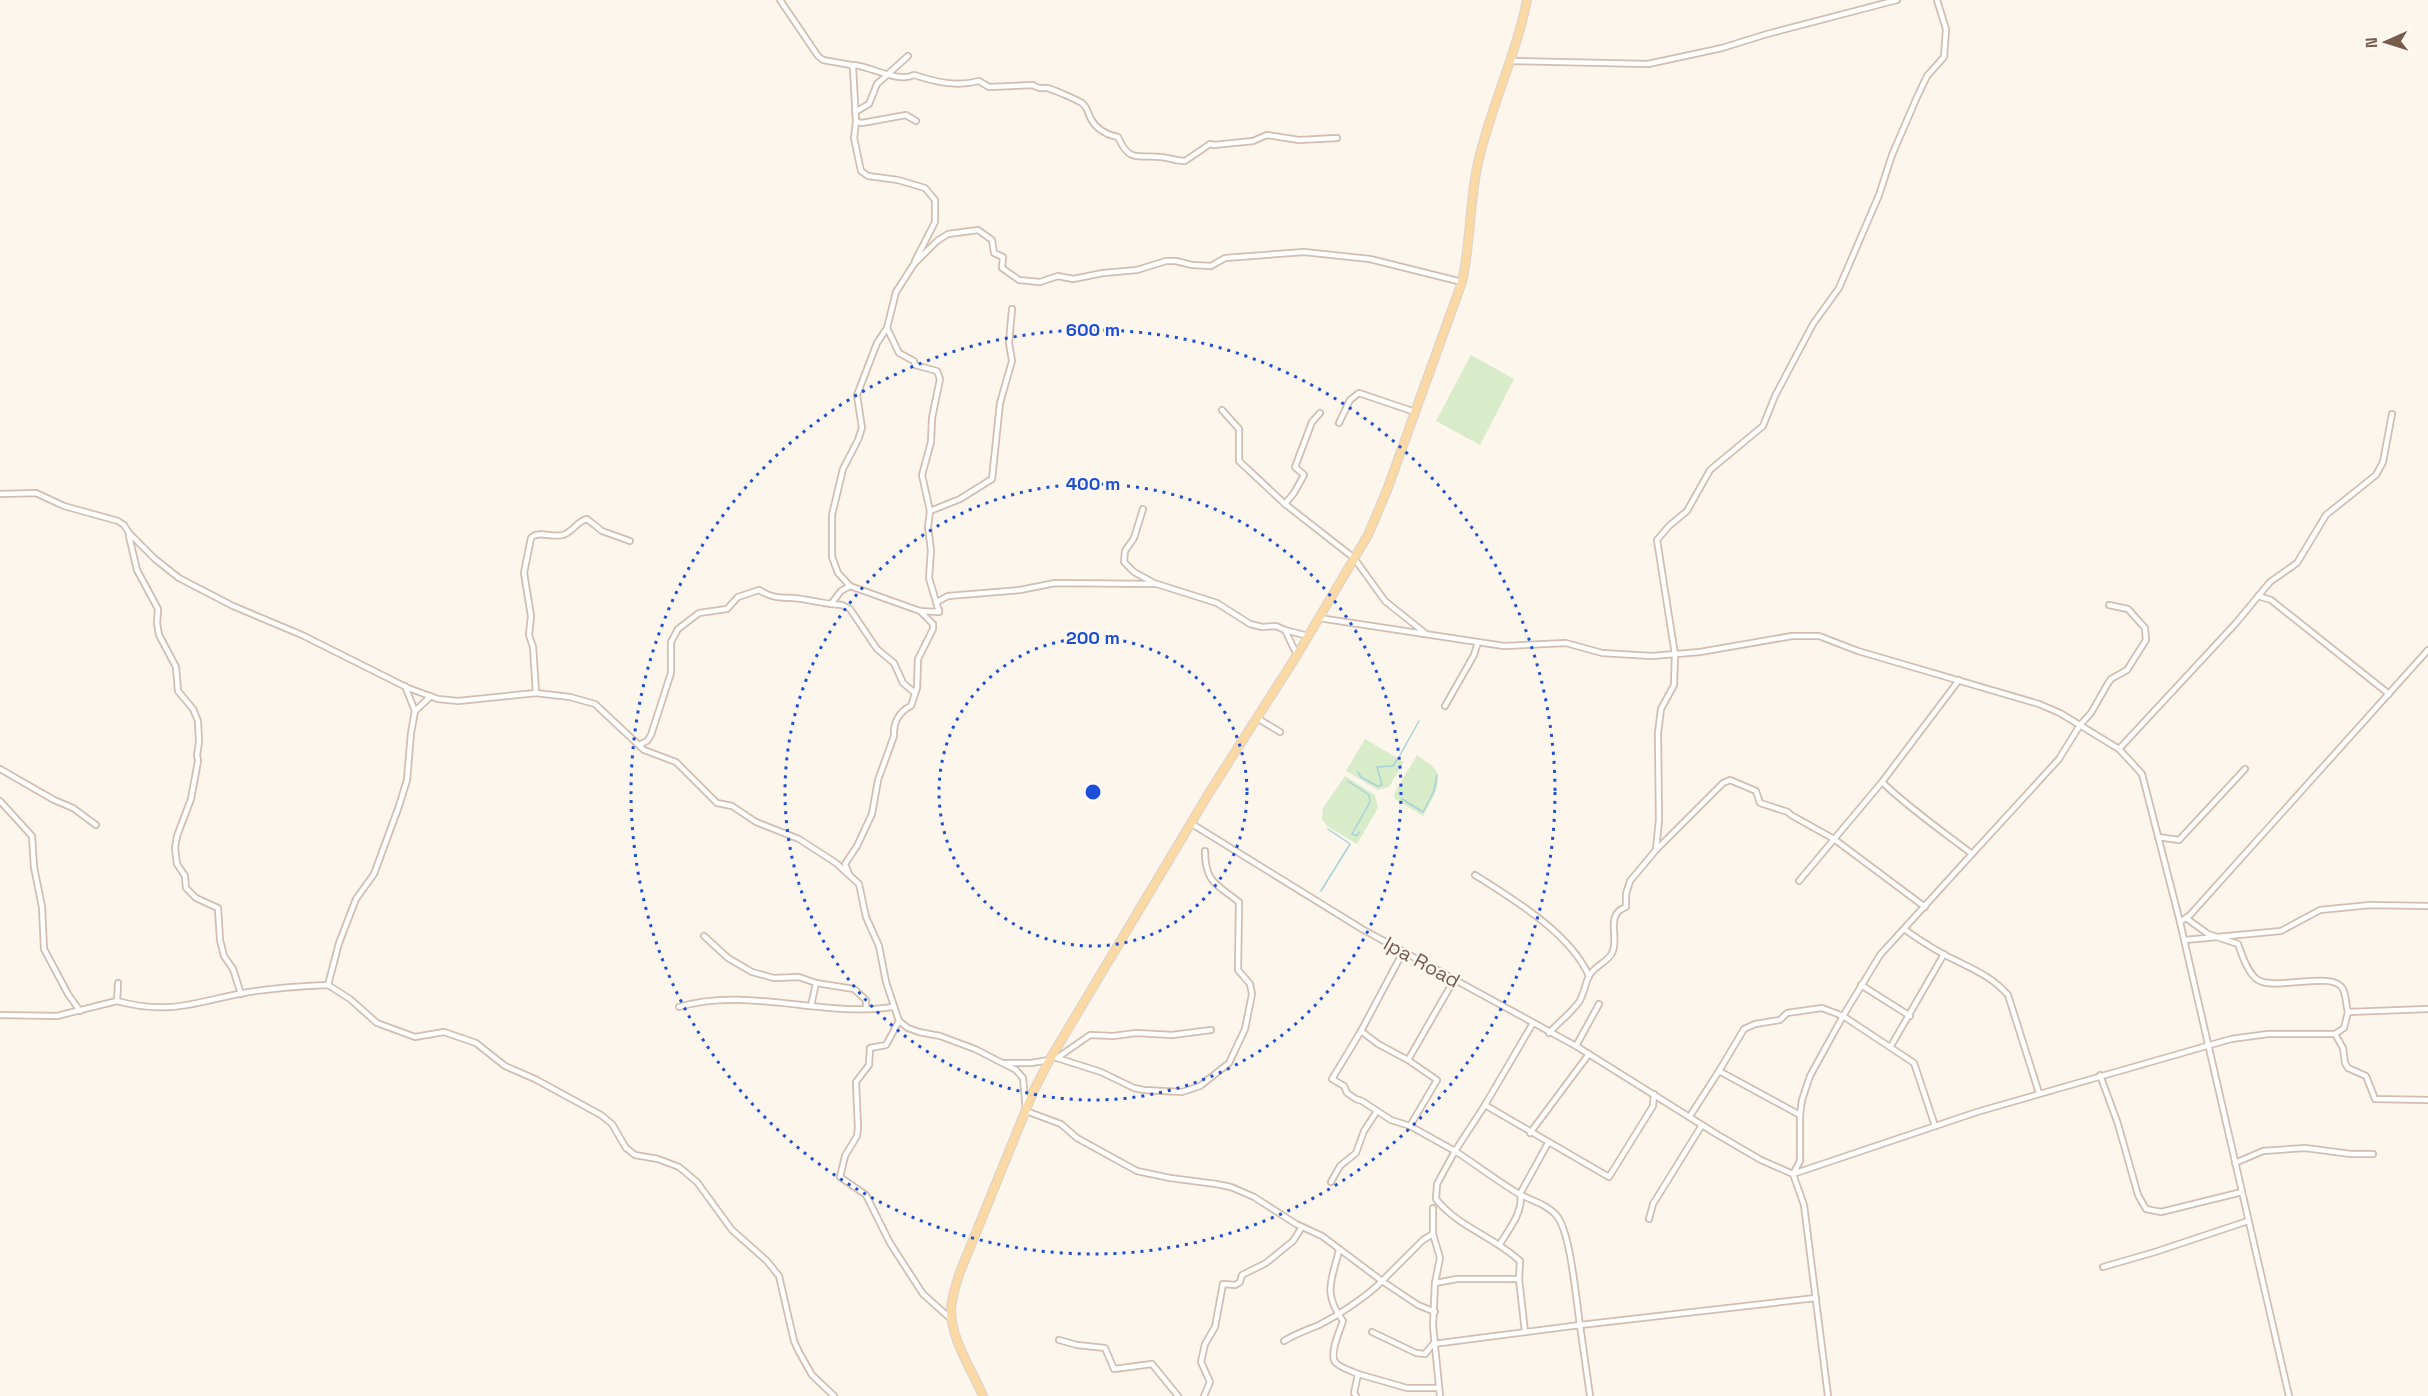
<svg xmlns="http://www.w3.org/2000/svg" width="2428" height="1396" font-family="'Space Grotesk',sans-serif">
<rect width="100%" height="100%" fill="#fdf6ec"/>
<g fill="#d8ecc9">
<polygon points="1471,355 1514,379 1480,445 1436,421"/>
<polygon points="1365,739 1404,762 1389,787 1378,790 1346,771"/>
<path d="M 1417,755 C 1423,760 1432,764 1436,771 C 1443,784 1429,805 1423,816 L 1395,799 L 1394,794 Z"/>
<polygon points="1345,776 1375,795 1378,808 1357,844 1327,826 1322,819 1323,808"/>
</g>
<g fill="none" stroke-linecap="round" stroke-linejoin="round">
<g stroke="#a5d3da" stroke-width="1.5">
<polyline points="1400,755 1419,721"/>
<polyline points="1358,772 1361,777 1377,786 1382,785 1377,767 1393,766 1397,760"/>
<polyline points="1348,781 1369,795 1370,802 1352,834 1357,836 1359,832"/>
<polyline points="1402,799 1423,812 1434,791 1437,775"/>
<polyline points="1321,891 1350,844 1328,829"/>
</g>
<g stroke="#d1beb0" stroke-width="8">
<g id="street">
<polyline points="780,0 818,56 823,60 851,65 853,68 856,122 854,138 861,171 868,176 898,180 925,188 935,200 935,222 915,261"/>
<polyline points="1510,61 1648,64 1722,48 1767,34 1897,0"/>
<path d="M 854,65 C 872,67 898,83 914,75 C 936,82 956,87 979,81 L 989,87 L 1033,85 C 1039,89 1041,88 1047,88 C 1053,89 1077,100 1082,103 C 1088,108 1088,114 1091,119 C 1097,130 1108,135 1118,137 C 1130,164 1138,154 1161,157 C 1170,158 1177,161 1185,161 L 1210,144 L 1214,145 L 1253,141 L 1267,135 L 1299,140 L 1337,138"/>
<polyline points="855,112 869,104 877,84 908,56"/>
<polyline points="856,122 862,123 906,115 916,121"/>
<polyline points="1222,410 1239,429 1239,461 1285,504 1354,558 1385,601 1425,633"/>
<polyline points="1339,423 1350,400 1359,393 1415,412"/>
<polyline points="0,494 36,493 64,506 118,521 124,525 129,533 155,559 179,578 233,606 302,635 408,688 438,699 458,701 536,693 570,697 595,704 644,750 676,762 717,803 732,806 756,822 799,839 836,863 859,884 866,917 879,946 886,982 899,1021 908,1028 919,1032 940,1036 975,1049 1016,1070 1023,1078 1026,1111 1061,1124 1077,1138 1137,1171 1170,1178 1216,1184 1231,1187 1254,1197 1296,1224 1322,1236 1382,1281 1423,1240 1433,1234 1433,1208"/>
<polyline points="1285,504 1294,493 1304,475 1295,467 1312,422 1320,413"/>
<polyline points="1143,509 1134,538 1125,551 1124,562 1134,572 1156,584"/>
<polyline points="930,511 960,499 992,479 1000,403 1012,361 1009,343 1012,309"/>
<polyline points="129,536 137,570 158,609 157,623 159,635 176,667 178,691 193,709 198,721 199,742 197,755 198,761 191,799 177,836 175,848 177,864 185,876 186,888 196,898 218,908 220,940 224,956 233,969 241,994"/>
<polyline points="850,586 838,573 832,557 832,515 843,469 858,440 862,428 857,395 877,343 887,328"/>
<polyline points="2258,596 2271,600 2389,694"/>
<polyline points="937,602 948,596 1020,590 1055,583 1157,584 1217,603 1250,624 1262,627 1276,626 1285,630 1297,655"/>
<polyline points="831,604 842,605 850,609 877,649 894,663 903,683 915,693"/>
<polyline points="939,612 929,578 931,550 928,527 930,511 922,475 931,442 932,418 940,379 937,371 915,365 914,361 899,353 887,328 896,292 914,264 937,241 948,234 978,230 992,240 994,253 1003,257 1002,268 1019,280 1040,282 1058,276 1073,279 1103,273 1137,270 1166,261 1176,261 1192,265 1211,266 1225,258 1304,252 1370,259 1462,282"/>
<polyline points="1319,618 1504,646 1566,643 1602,653 1652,656 1700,652 1792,636 1819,636 1858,651 2039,704 2060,713 2119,749 2142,774 2180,922 2190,915 2428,650"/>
<polyline points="1285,630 1308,636"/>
<polyline points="405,686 415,711"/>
<path d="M 536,693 L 533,647 L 529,635 L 531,616 L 524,573 L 531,538 C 537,530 553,538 563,535 C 574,531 577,521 587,519 L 602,531 L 630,541"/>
<polyline points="1445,706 1474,655 1478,642"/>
<polyline points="1257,718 1280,732"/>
<path d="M 639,745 L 647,741 L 651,735 L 671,673 L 671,642 L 678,629 L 699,613 L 727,609 L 738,597 L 759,590 C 779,602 786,595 807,600 C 815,601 822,603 831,604 L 841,591 L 850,586 L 920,611 L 939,612 L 939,610"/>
<polyline points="2119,749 2236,623 2270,582 2297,563 2326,515 2376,475 2383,462 2392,414"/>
<polyline points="0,769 54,800 73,808 96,825"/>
<polyline points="0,801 32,836 34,867 42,907 44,949 68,994 80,1011"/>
<polyline points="1192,824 1362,929 1576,1046 1718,1135 1761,1160 1793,1174 1804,1205 1828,1396"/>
<polyline points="2158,837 2179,840 2245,769"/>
<polyline points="1657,849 1723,783 1730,780 1756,791 1760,803 1788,812 1791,815 1834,839 1925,907"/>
<polyline points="1972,854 2059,759 2080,725 2091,713 2107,685 2111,679 2127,670 2146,640 2145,628 2128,609 2109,605"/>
<path d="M 849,874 L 845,864 L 857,846 L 872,814 L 878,780 L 894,736 C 893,724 898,712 911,706 L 917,688 L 918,659 L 933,629 L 933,624 L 920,611"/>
<path d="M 1475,875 C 1513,899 1570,933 1589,976"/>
<polyline points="1799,881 1882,782 1959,680"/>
<path d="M 2186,918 L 2208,934 L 2238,944 C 2242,955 2248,974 2258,980 C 2276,991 2334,970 2343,989 C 2346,995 2346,1005 2348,1012"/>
<polyline points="2180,922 2289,1396"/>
<path d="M 1904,929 C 1922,942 1941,954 1961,963 C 1979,972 1994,979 2008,995 L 2039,1093"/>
<polyline points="704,936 728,958 752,972 774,978 799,977 816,983 811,1006"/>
<polyline points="2185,940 2281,931 2320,910 2370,905 2428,906"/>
<path d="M 1403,952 L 1361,1031 L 1332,1079 L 1344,1086 L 1347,1093 L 1356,1099 L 1362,1101 L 1391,1120 L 1410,1126 L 1455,1151 L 1437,1184 L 1436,1199 C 1458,1227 1493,1236 1520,1261 L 1519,1279 L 1457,1279 L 1435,1283"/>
<polyline points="816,983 854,989 866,1000 866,1009"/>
<polyline points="328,985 339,943 356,899 374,874 399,806 407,780 411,733 415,711 431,696"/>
<polyline points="1861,985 1910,1016"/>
<path d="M 117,1001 C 172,1016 197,1001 249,992 C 275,988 302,986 328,985 L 350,999 L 377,1023 L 415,1037 L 444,1032 L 476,1043 L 505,1066 L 535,1079 L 601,1115 L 612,1124 L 626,1148 L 635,1155 L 658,1159 L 679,1167 L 697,1182 L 732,1230 L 767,1261 L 779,1276 L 794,1341 L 799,1352 L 812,1375 L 834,1396"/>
<path d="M 679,1007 C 746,986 824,1018 892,1007"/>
<polyline points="0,1015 57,1016 117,1001 118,983"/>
<polyline points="899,1021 886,1045 870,1048 869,1065 856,1082 858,1128 857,1136 845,1156 840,1177 866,1195 890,1243 923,1294 951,1319"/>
<polyline points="1361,1031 1378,1044 1408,1060"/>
<path d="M 1549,1033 C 1559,1022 1571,1013 1579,1002 C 1584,994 1585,984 1589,976 C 1594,966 1608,962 1612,953 C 1620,937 1604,915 1626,907 L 1626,894 L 1630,881 L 1656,850 L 1659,820 L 1658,733 L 1661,709 L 1674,685 L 1675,655 L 1657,540 L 1669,526 L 1687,511 L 1710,470 L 1763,426 L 1775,396 L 1813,324 L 1839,288 L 1879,195 L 1892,155 L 1917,97 L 1927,76 L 1944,57 L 1946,29 L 1937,0"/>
<polyline points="2335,1034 2343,1048 2345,1063 2348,1068 2366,1076 2375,1099 2428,1100"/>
<polyline points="1576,1046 1599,1004"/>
<polyline points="1891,1046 1944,954"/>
<path d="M 1057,1058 L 1101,1072 L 1134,1088 L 1144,1090 L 1182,1092 L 1200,1086 L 1229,1063 L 1245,1029 L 1252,994 L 1250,984 L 1238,970 L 1239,902 C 1216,884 1205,882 1205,851"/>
<polyline points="1057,1058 1090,1035 1113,1036 1136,1033 1172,1035 1211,1030"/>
<polyline points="1006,1063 1031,1063 1049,1060"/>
<polyline points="1719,1071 1744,1029 1755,1024 1780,1020 1787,1013 1822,1008 1843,1016 1914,1063 1935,1126"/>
<polyline points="2100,1075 2118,1124 2138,1195 2146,1209 2161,1212 2242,1192"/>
<path d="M 1654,1094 L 1653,1106 L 1609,1177 L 1485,1105 L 1455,1151 C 1477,1165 1498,1182 1521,1195 C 1533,1201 1548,1205 1557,1216 C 1571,1234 1576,1300 1580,1325 L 1816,1298"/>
<polyline points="1485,1105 1533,1023"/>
<polyline points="1690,1116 1719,1071 1800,1115"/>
<polyline points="1410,1126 1437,1080 1408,1060 1454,980"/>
<polyline points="1530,1133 1589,1054"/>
<polyline points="2235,1163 2263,1151 2305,1148 2351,1154 2373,1154"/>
<polyline points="1793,1174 1977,1112 2231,1039 2268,1034 2335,1034 2344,1028 2348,1012 2428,1009"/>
<path d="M 1793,1174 L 1800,1161 L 1800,1115 L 1802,1100 L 1810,1076 L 1843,1016 L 1880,955 L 1972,854 C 1941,830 1910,809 1882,782"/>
<polyline points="1331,1182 1340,1166 1356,1153 1364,1131 1377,1111"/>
<polyline points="1649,1219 1653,1204 1702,1125"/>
<polyline points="1433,1234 1440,1258 1435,1283 1433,1326 1440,1396"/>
<path d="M 1500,1244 C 1509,1229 1524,1211 1520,1194 L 1548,1143"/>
<path d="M 1339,1250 C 1332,1281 1322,1292 1343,1321 C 1340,1330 1328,1356 1336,1363 C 1341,1368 1352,1371 1358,1374 L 1354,1393 L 1356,1396"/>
<polyline points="2103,1267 2155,1252 2248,1221"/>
<polyline points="1519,1279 1525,1332"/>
<polyline points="1372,1332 1416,1353 1425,1354 1433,1344 1580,1325 1590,1396"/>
<polyline points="1059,1340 1077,1345 1105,1348 1114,1369 1152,1364 1178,1396"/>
<path d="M 1284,1341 C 1295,1334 1307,1330 1319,1325 C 1337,1316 1369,1295 1382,1281 L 1418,1305 L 1435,1312"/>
<polyline points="1358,1374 1407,1388 1439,1388"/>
<polyline points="1204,1396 1210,1382 1201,1362 1205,1344 1215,1327 1223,1284 1235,1285 1240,1282 1242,1275 1266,1263 1293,1241 1302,1227"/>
</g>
</g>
<g stroke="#dad1cd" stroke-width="10">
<path id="primary" d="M 983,1396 C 972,1370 950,1338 951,1308 C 952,1296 956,1284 960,1272 L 1034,1090 L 1050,1059 L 1209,793 L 1297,655 L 1368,535 L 1387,490 L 1462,282 C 1471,243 1469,203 1478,163 C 1490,108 1516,56 1527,0"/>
</g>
<use href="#street" stroke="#fff" stroke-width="4.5"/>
<use href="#primary" stroke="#fbd9a5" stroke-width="8"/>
</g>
<g fill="none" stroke="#1d4ed8" stroke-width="3" stroke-dasharray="3 6">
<circle cx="1093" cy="792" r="154"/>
<circle cx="1093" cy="792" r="308"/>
<circle cx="1093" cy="792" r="462"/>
</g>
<g text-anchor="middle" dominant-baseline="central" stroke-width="4.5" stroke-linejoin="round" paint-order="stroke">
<g font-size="20" fill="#7a5c4d" stroke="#fffaf3">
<text transform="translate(1422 962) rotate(29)">Ipa Road</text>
</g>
</g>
<circle cx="1093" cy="792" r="9" fill="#1d4ed8" stroke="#fffaf3" stroke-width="3"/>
<g font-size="18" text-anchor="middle" font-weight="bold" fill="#1d4ed8" stroke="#fffaf3" stroke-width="4.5" stroke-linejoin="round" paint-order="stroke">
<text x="1093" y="336">600 m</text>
<text x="1093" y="490">400 m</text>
<text x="1093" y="644">200 m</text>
</g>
<g transform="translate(2386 42) rotate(267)" stroke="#fffaf3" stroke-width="4.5" paint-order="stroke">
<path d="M0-4.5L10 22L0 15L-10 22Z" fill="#7a5c4d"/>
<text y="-9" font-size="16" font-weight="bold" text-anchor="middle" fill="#7a5c4d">N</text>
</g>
</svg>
